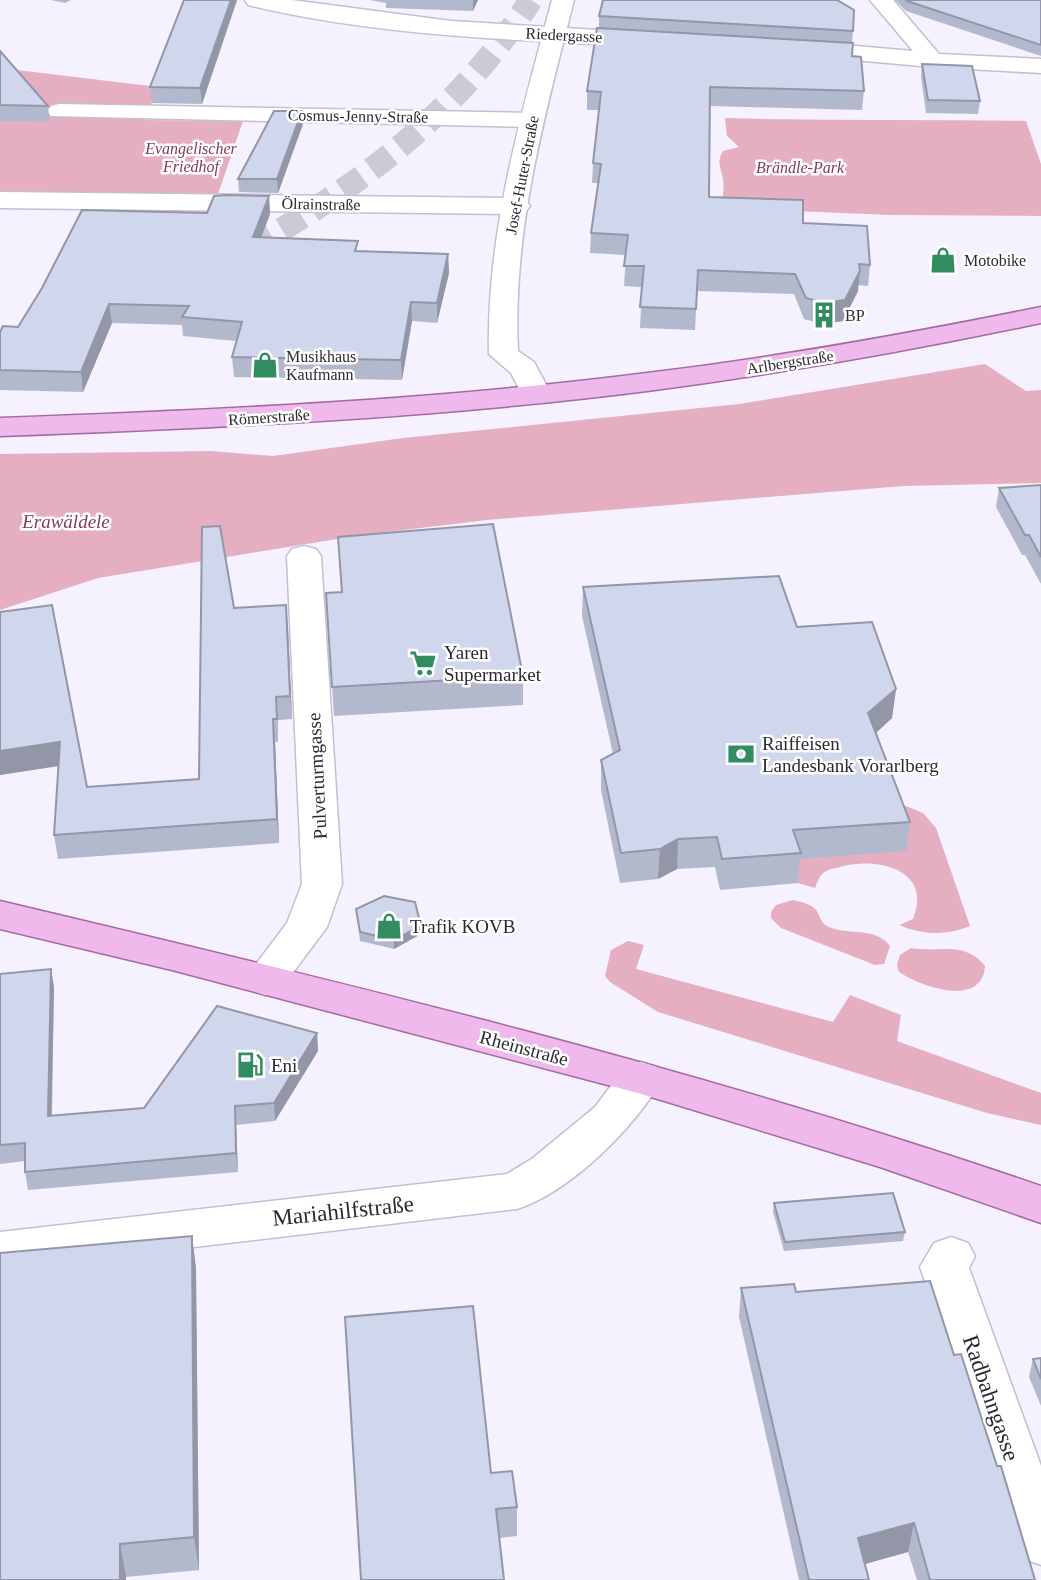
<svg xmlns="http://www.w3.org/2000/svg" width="1041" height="1580" font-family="'Times New Roman',serif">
<rect width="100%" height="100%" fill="#f5f1fe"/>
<g fill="#e6afc1">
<polygon points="0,68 158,87 145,120 243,121 218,194 0,192"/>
<path d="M 725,118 C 826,121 926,119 1026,121 L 1041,164 L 1041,216 L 891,215 L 721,208 C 722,200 725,188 723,179 C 721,167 716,163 723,151 L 739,147 L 727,136 Z"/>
<polygon points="985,364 1026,391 1041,390 1041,483 903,486 487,520 362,535 98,578 0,610 0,454 211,451 273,456 403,438 739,404"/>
<path d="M 901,804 L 923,813 L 936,828 L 970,926 C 947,936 922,935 899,925 L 913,919 C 933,871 880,857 843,866 C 837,868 828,869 823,873 C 819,877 817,883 815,888 L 798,883 L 797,860 Z"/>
<path d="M 793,900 C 801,902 814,904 818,913 C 821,920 822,925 832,928 C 851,935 876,927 890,946 L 884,964 L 875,965 L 781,928 L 771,918 L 771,912 L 776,905 Z"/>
<polygon points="628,941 644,945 636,969 833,1022 850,995 901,1015 897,1041 1041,1093 1041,1125 987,1113 658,1012 610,982 605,976 611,950"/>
<path d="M 911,948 C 940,953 964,940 985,966 C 982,1009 920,986 899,972 L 897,965 L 900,955 Z"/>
</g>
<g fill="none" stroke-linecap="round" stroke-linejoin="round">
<path stroke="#cdc9d5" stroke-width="24" stroke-dasharray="24 12" stroke-linecap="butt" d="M 219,265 C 347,196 450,123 531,0"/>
<g stroke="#c5bed4" stroke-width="3">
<g id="minor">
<path d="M 245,0 L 292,0 L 451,21 L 648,33 L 656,35 L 659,40 L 656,45 L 648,47 C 517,40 376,36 248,5 Z"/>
<polygon points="870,0 893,0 939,54 1041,59 1041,73 932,67 799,55 791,53 788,48 791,43 799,41 913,51"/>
<polygon points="59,104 532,113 541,115 544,120 541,125 532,127 51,116 47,111 51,106"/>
<polygon points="0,192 517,198 526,201 530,206 526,211 517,214 0,208"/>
<polygon points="304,546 316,549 321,556 342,884 327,927 280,990 265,995 250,990 244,980 287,923 302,884 287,556 292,549"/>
<path d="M 641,1062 L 657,1067 L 663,1078 C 635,1127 572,1191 517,1209 L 0,1270 L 0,1232 L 507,1174 L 533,1158 L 595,1107 L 625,1067 Z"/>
<polygon points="951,1237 968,1243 975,1256 969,1268 1041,1466 1041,1565 1022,1558 1014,1541 920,1267 934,1243"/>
</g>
</g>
<g stroke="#c5bed4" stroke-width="3">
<path id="secondary" d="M 552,0 L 574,0 C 545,114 512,232 518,351 L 534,362 L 551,394 L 547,400 L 536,403 L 525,400 L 511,373 L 489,354 C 486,234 521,115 552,0 Z"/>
</g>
<g stroke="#a469a2" stroke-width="3">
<g id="primary">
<path d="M 1041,307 L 1041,323 C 913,350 785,373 655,390 C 438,418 219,428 0,436 L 0,418 C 219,410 438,400 655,372 C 785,356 913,333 1041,307 Z"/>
<path d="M 0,901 C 350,984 701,1069 1041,1186 L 1041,1223 L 880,1167 L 638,1093 L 172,970 L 0,929 Z"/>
</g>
</g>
<use href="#minor" fill="#fff" fill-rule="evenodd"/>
<use href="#secondary" fill="#fff" fill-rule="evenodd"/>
<use href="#primary" fill="#efb9eb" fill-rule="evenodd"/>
</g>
<g fill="#b3b9cc">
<polygon points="51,0 71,0 65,3"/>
<polygon points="237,0 202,104 152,103 150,87"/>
<polygon points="370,0 478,0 473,11 386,8 386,3"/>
<polygon points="895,0 1041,0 1041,56 906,11"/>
<polygon points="599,16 853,31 852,43 599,28"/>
<polygon points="0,51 48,106 50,122 0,121"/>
<polygon points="852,56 864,91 862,110 710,106 709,197 803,223 870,265 868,286 858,285 858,291 843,321 823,324 804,319 794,294 697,291 695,330 640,328 642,287 624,286 626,255 590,253 591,233 599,183 592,183 593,163 599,110 587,110 587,91"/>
<polygon points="922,64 980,101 978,114 926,113 921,77"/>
<polygon points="303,124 278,193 239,192 238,179"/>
<polygon points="269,196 270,214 261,238 358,251 448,254 449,273 437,323 412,321 402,380 234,377 232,357 236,341 183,336 182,325 112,323 83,392 0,390 0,332 18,327 207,213"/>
<polygon points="1041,485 1041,584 1025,555 1022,555 996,507 999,488"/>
<polygon points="583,587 797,627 896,689 892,718 876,733 910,822 906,851 800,859 798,883 720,890 715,867 677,869 658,879 620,883 601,790 601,760 613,754 582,616"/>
<polygon points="326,593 523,676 523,705 334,716"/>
<polygon points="286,605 292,719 278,720 278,742 275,742 279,843 58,859 54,835 59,766 0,775 0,612 87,787 199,779 234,608"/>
<polygon points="356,909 421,926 421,934 394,949 360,941"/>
<polygon points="0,974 54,987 52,1116 144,1108 317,1033 318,1051 275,1121 236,1125 238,1172 28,1190 25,1172 25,1161 0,1164"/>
<polygon points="774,1203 905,1232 903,1241 784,1251 773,1212"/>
<polygon points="192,1236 196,1269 199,1570 126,1577 126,1580 0,1580"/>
<polygon points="741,1288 796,1292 954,1355 997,1466 1035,1580 917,1580 908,1552 865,1564 869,1580 799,1580 739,1317"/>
<polygon points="1041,1358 1041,1406 1029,1377 1033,1359"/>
<polygon points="491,1473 517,1507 517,1536 499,1538"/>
</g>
<g fill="#9296a6">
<polygon points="231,0 237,0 202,104 200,88"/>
<polygon points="473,0 478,0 473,11"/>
<polygon points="302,111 303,124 278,193 277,179"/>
<polygon points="269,196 270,214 254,256 253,237"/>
<polygon points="448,254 449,273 437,323 437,303"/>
<polygon points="860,271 858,291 843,321 823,324 825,303"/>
<polygon points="411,302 412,321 402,380 401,360"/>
<polygon points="109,304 112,323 83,392 81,372"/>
<polygon points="286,605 288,627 292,719 290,696"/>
<polygon points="896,689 892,718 865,743 868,713"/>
<polygon points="273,719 275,742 279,843 277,819"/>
<polygon points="60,742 64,765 0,775 0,751"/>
<polygon points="678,839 677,869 658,879 660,849"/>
<polygon points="421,926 421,934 394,949 394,940"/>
<polygon points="51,969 54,987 51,1134 48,1116"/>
<polygon points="317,1033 318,1051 275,1121 274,1103"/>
<polygon points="235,1106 236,1125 238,1172 236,1153"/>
<polygon points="192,1236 196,1269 199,1570 194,1537"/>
<polygon points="914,1523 908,1552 854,1567 858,1538"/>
<polygon points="120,1544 126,1577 126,1580 120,1580"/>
</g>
<g fill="#d0d7ed" stroke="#9296a6" stroke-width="2">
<polygon points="184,0 231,0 200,88 150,87"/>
<polygon points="603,0 837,0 854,10 853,31 599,16"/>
<polygon points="906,0 1041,0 1041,45 907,1"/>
<polygon points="597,28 853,43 852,56 861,57 864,91 710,87 709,197 803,200 803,223 867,226 870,265 859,264 860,271 845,300 825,303 806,298 795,274 698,270 696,309 640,307 644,266 624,266 628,235 591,233 601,164 593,163 601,92 587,91"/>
<polygon points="0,51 48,106 0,105"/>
<polygon points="922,64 972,66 980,101 928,100"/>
<polygon points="274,111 302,111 277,179 238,179"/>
<polygon points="226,195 269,196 253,237 358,241 355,251 448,254 437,303 411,302 401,360 232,357 242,322 182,317 189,306 109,304 81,372 0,370 0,332 3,326 18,327 42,288 82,210 207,213 214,196"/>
<polygon points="1041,485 1041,557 1029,535 1025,535 999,488"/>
<polygon points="493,524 523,676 332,687 326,593 342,592 338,537"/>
<polygon points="220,526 234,608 286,605 290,696 276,697 277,719 273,719 277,819 54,835 60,742 0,751 0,612 52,605 87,787 199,779 202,527"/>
<polygon points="779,576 797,627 872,622 896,689 868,713 910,822 793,830 801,853 722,859 717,837 678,839 660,849 621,853 601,760 620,750 583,587"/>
<polygon points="384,896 415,902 421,926 394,940 360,932 356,909"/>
<polygon points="51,969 48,1116 144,1108 217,1006 317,1033 274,1103 235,1106 236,1153 25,1172 25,1143 0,1145 0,974"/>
<polygon points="893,1193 905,1232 785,1242 774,1203"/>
<polygon points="192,1236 194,1537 120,1544 120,1580 0,1580 0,1253"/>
<polygon points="930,1281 954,1355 961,1354 997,1466 1001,1466 1035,1580 930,1580 914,1523 858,1538 869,1580 809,1580 741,1288 794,1284 796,1292"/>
<polygon points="473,1306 491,1473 512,1471 517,1507 496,1509 504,1580 361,1580 345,1317"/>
<polygon points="1041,1358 1041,1379 1033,1359"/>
</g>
<defs>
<g id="shop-bare" transform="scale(2.1)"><path d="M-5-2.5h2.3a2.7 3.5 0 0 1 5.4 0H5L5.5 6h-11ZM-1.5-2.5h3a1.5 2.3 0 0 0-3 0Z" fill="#328c62" stroke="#fff" stroke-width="2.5" paint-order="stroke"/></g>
<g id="building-bare" transform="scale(2.1)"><path d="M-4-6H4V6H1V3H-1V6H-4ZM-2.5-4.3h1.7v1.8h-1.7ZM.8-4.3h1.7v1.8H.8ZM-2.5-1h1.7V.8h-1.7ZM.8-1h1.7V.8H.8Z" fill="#328c62" stroke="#fff" stroke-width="2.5" paint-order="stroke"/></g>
<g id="supermarket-bare" transform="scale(2.1)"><path d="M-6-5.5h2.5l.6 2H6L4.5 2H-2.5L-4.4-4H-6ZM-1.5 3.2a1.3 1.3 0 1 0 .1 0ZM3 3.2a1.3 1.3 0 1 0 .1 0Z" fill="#328c62" stroke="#fff" stroke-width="2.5" paint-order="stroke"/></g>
<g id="bank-bare" transform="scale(2.1)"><path d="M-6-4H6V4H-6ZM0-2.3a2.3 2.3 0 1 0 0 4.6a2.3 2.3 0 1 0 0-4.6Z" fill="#328c62" stroke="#fff" stroke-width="2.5" paint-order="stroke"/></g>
<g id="fuel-bare" transform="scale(2.1)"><path d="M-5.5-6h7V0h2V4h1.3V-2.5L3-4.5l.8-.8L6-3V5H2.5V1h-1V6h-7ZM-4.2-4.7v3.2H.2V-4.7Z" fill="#328c62" stroke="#fff" stroke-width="2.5" paint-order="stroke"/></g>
</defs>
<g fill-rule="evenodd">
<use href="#shop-bare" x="943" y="260"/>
<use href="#building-bare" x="824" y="315"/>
<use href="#shop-bare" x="265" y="365"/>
<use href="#supermarket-bare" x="423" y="663"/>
<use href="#bank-bare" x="741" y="754"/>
<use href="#shop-bare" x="389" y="926"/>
<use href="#fuel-bare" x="250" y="1065"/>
</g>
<g text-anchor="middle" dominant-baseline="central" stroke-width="5" stroke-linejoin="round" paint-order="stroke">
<g font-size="16" fill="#2c2932" stroke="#fff">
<text transform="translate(564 35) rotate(3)">Riedergasse</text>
<text transform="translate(358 116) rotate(1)">Cosmus-Jenny-Straße</text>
<text transform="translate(522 175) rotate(-79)">Josef-Huter-Straße</text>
<text transform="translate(321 204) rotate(1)">Ölrainstraße</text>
<text transform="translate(790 362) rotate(-9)">Arlbergstraße</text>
<text transform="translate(269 417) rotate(-4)">Römerstraße</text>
</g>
<g font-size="16" font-style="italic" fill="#863958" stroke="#fff">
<text x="191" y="148">Evangelischer<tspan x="191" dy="18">Friedhof</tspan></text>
<text x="800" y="167">Brändle-Park</text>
</g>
<g font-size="16" fill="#2c2932" stroke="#fff" text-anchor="start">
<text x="964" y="260">Motobike</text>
<text x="845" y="315">BP</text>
<text x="286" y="356">Musikhaus<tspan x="286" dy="18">Kaufmann</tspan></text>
</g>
<g font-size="19" font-style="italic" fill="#863958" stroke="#fff">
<text x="66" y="521">Erawäldele</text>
</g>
<g font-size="19" fill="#2c2932" stroke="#fff" text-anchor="start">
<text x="444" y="652">Yaren<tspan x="444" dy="22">Supermarket</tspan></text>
<text x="762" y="743">Raiffeisen<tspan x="762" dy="22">Landesbank Vorarlberg</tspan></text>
<text x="410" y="926">Trafik KOVB</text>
<text x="271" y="1065">Eni</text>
</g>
<g font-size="19" fill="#2c2932" stroke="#fff">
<text transform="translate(317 776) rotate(-93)">Pulverturmgasse</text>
<text transform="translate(524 1048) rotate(15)">Rheinstraße</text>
</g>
<g font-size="23" fill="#2c2932" stroke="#fff">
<text transform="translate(343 1211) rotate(-6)">Mariahilfstraße</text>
<text transform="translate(991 1398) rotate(71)">Radbahngasse</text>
</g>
</g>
</svg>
